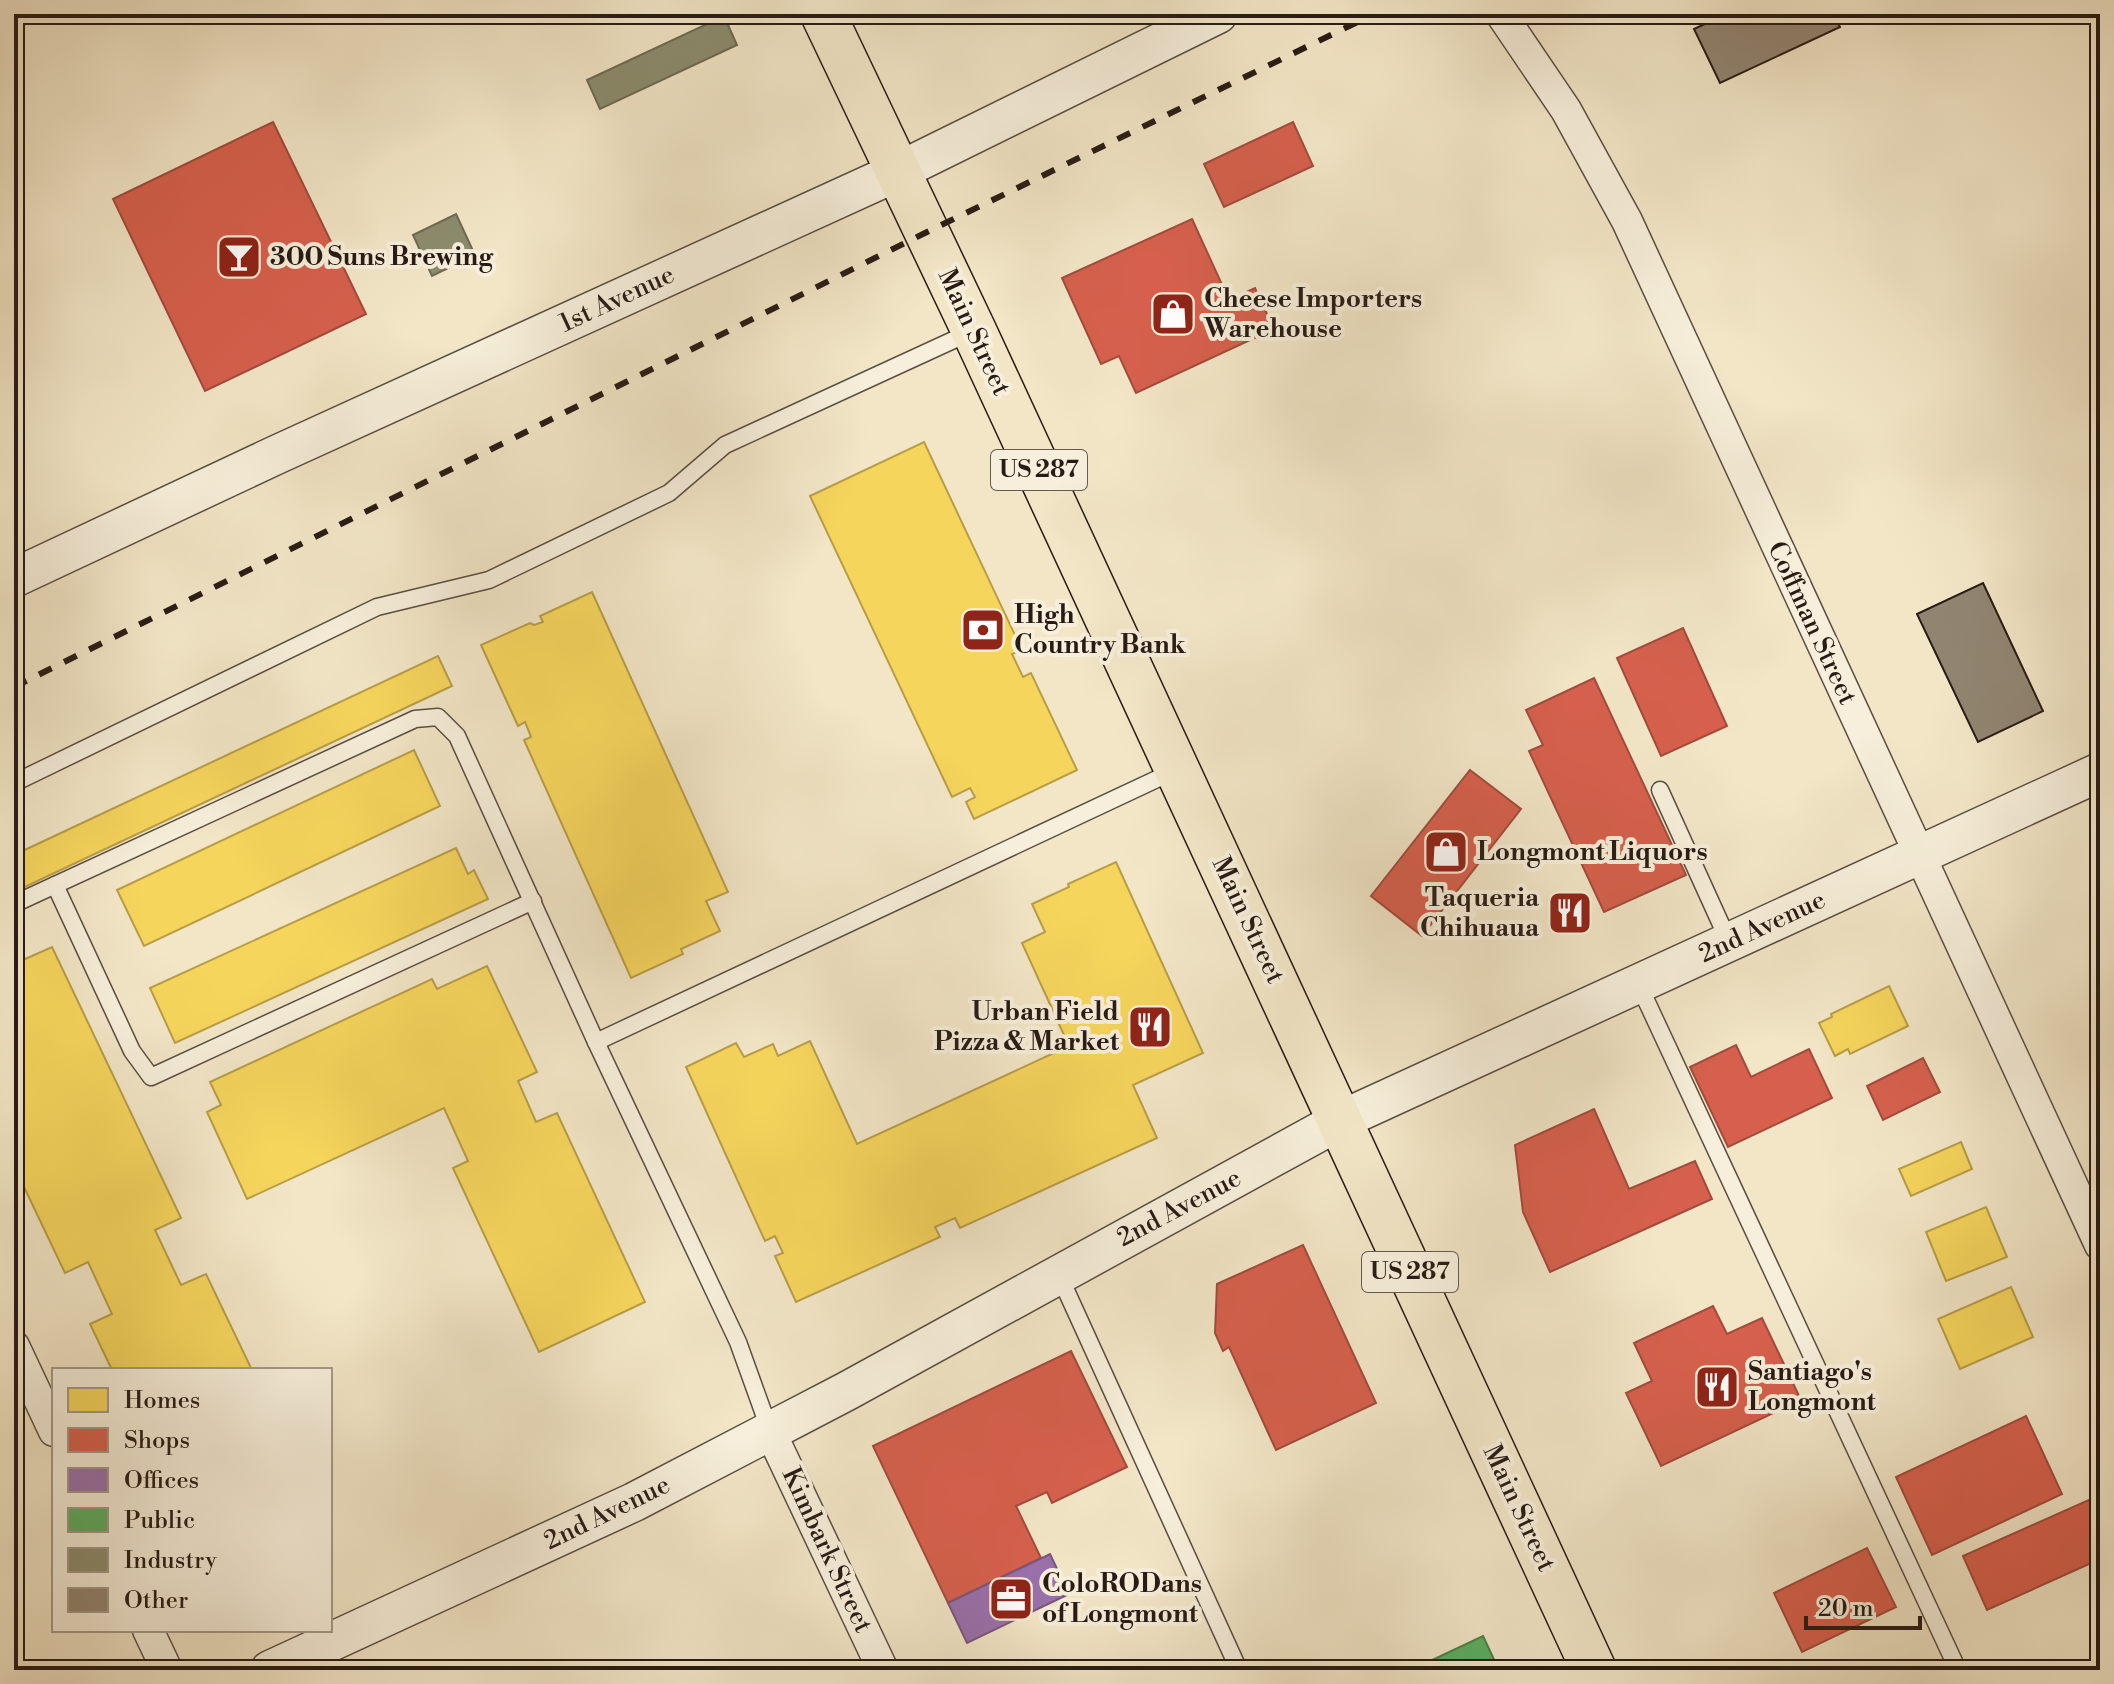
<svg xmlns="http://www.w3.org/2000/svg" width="2114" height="1684" font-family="'Libre Bodoni',serif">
<rect width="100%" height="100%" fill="#f2e6c7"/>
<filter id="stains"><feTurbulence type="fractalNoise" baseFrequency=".0025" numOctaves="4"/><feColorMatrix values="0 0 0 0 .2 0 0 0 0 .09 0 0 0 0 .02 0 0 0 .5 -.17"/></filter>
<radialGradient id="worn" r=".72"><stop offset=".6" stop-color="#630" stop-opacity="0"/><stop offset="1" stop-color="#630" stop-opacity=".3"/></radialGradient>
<g fill="#f6d55c" stroke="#b89d47" stroke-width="2">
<polygon points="924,442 1022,650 1012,654 1023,677 1031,673 1077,770 974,819 966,802 975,797 970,788 952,797 810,496"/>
<polygon points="592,592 728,892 706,901 720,931 681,949 683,954 631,978 524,740 531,737 525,722 518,726 481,645 530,623 534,625 543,622 540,616"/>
<polygon points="438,656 452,686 14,892 14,855"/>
<polygon points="414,750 440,806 144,946 117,890"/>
<polygon points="456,848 468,874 474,870 488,899 175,1043 150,988"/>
<polygon points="1116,862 1203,1053 1133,1085 1157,1138 960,1228 955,1218 935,1227 940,1237 796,1302 775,1256 783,1253 775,1236 765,1241 686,1067 736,1043 744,1057 773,1044 778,1056 810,1041 857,1144 1069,1046 1022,943 1045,932 1032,904 1069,887 1068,884"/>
<polygon points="52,947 181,1218 155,1230 181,1285 206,1274 252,1370 112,1370 90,1324 112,1314 88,1262 65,1273 14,1166 14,964"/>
<polygon points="487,966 537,1072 518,1081 536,1122 557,1113 645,1302 539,1352 453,1168 468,1161 444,1108 247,1199 207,1112 221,1105 210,1082 432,979 437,989"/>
<polygon points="1889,986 1908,1026 1850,1054 1848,1049 1835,1056 1819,1023 1832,1017 1831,1014"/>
<polygon points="1961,1142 1972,1169 1911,1196 1899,1169"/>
<polygon points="1986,1207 2007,1257 1946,1281 1926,1232"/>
<polygon points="2011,1287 2033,1337 1960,1369 1938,1319"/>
</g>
<g fill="#d6604d" stroke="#a24b3c" stroke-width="2">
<polygon points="273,122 366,314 205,391 113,199"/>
<polygon points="1293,122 1313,166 1224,207 1204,164"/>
<polygon points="1192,219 1229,300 1255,288 1274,329 1136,393 1119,356 1101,364 1062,278"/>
<polygon points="1683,628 1727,726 1661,756 1617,658"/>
<polygon points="1594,678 1686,875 1604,912 1529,751 1543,745 1526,710"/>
<polygon points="1470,770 1521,809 1422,936 1371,896"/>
<polygon points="1736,1045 1751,1077 1809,1049 1832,1098 1728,1147 1690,1067"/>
<polygon points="1923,1058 1940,1092 1883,1120 1867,1086"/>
<polygon points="1594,1109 1629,1189 1695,1161 1712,1199 1550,1272 1523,1212 1515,1145"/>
<polygon points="1303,1245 1376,1403 1276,1450 1229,1347 1223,1351 1215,1333 1217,1284"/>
<polygon points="1713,1306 1727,1334 1762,1318 1801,1400 1661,1466 1626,1393 1652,1381 1634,1343"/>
<polygon points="1071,1351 1127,1467 1052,1503 1047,1492 1016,1506 1041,1558 948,1603 873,1446"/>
<polygon points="2026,1416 2062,1494 1932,1555 1896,1477"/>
<polygon points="2100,1495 2100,1559 1987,1610 1963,1556"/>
<polygon points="1867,1548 1896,1607 1802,1652 1774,1593"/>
</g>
<polygon fill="#9970ab" stroke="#77567e" stroke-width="2" points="1050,1554 1069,1594 967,1643 948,1603"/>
<polygon fill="#5aae61" stroke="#4b824a" stroke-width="2" points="1483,1636 1499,1670 1411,1670"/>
<g fill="#8c8c6e" stroke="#6e6a53" stroke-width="2">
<polygon points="724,16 737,45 600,109 587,80"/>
<polygon points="456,214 475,255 432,276 413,235"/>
</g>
<g fill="#918572" stroke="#281b15" stroke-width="2">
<polygon points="1726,14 1833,14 1840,27 1720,83 1694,29"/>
<polygon points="1983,583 2043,711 1978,742 1917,614"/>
</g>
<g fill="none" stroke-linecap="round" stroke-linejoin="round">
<g stroke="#5a4e42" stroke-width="19">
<g id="service">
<polyline points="14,783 377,607 489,580 669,493 725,445 973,331"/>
<polyline points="1660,790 1729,942"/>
<polyline points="55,885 132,1051 151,1077 533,901"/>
<polyline points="14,904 415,719 438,717 457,736 596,1042 738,1342 770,1431"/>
<polyline points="1638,983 1958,1670"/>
<polyline points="596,1042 1174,771"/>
<polyline points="1059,1275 1239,1670"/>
</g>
</g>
<g stroke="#5a4e42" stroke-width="33">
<g id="minor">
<polyline points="1501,14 1566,110 1627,221 2100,1245"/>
<polyline points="14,1346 54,1431"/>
<polyline points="770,1431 883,1670"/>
<polyline points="148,1630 167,1670"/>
</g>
</g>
<g stroke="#5a4e42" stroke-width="41">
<g id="tertiary">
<polyline points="14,578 276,455 897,172 1218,14"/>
<polyline points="270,1670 634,1502 847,1391 1341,1120 2100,772"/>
</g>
</g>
<g stroke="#281b15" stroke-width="47">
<polyline id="trunk" points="823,14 974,331 1594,1670"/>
</g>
<use href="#service" stroke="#f7efdb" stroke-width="16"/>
<use href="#minor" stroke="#f7efdb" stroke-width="30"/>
<use href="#tertiary" stroke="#f7efdb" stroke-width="38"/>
<use href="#trunk" stroke="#f2e6c7" stroke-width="44"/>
<polyline stroke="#281b15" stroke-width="6" stroke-dasharray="14 14" stroke-linecap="butt" points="14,687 927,232 1374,14"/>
</g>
<defs>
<g id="bar-square" transform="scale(2.3)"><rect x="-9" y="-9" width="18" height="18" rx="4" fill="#8f2418" stroke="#f7efdb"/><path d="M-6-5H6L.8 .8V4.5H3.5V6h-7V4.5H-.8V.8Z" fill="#fff"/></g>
<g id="shop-square" transform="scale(2.3)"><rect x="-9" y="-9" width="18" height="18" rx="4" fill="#8f2418" stroke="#f7efdb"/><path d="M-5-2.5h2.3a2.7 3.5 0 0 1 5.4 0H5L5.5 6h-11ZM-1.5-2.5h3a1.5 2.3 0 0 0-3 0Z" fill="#fff"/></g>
<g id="bank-square" transform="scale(2.3)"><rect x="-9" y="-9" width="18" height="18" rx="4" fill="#8f2418" stroke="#f7efdb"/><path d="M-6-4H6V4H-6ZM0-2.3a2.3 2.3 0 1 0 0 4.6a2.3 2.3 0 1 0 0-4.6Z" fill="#fff"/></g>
<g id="restaurant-square" transform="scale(2.3)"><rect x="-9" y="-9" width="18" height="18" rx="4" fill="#8f2418" stroke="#f7efdb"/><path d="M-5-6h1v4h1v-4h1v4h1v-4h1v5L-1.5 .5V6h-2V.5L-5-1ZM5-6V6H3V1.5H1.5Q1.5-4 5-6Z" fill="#fff"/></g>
<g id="office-square" transform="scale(2.3)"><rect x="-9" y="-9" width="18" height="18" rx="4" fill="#8f2418" stroke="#f7efdb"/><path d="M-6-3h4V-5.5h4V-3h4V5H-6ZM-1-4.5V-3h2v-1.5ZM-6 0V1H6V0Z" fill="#fff"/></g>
</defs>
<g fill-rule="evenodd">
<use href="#bar-square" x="239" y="257"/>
<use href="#shop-square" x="1173" y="314"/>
<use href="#bank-square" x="983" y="630"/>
<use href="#shop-square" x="1446" y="852"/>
<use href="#restaurant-square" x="1570" y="913"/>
<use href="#restaurant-square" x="1150" y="1027"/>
<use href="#restaurant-square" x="1717" y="1387"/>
<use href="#office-square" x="1011" y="1599"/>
</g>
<g text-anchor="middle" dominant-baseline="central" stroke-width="8" stroke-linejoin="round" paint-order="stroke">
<g fill="#f7efdb" stroke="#665b50" stroke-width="2">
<rect x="991" y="450" width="96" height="40" rx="6"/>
<rect x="1362" y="1252" width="96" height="40" rx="6"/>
</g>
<g font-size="24" font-weight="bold" fill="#281b15">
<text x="1039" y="470">US 287</text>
<text x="1410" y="1272">US 287</text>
</g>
<g font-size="26" font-weight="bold" fill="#281b15" stroke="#f7efdb" text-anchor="start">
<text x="270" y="257">300 Suns Brewing</text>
<text x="1204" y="299">Cheese Importers<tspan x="1204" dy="30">Warehouse</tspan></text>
<text x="1014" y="615">High<tspan x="1014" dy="30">Country Bank</tspan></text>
<text x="1477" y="852">Longmont Liquors</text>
<text x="1539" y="898" text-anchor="end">Taqueria<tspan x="1539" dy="30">Chihuaua</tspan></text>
<text x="1119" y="1012" text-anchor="end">Urban Field<tspan x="1119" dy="30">Pizza &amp; Market</tspan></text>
<text x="1748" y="1372">Santiago's<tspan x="1748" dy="30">Longmont</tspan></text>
<text x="1042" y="1584">ColoRODans<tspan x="1042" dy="30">of Longmont</tspan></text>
</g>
<g font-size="26" fill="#281b15" stroke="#f7efdb">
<text transform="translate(617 299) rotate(-25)">1st Avenue</text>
<text transform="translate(974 332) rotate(65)">Main Street</text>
<text transform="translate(1812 623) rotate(65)">Coffman Street</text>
<text transform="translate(1248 920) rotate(65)">Main Street</text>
<text transform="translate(1762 927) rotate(-25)">2nd Avenue</text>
<text transform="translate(1179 1208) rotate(-28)">2nd Avenue</text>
<text transform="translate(1519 1508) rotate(65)">Main Street</text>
<text transform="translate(607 1513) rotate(-26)">2nd Avenue</text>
<text transform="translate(827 1550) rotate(65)">Kimbark Street</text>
</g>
</g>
<rect width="2114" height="1684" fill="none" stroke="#f2e6c7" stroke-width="48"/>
<rect x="16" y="16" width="2082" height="1652" fill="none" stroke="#281b15" stroke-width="4"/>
<rect x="24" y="24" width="2066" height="1636" fill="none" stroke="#281b15" stroke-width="2"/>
<rect x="52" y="1368" width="280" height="264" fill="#f7efdb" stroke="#a49a8c" stroke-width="2"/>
<rect x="68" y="1388" width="40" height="24" fill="#f6d55c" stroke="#a49a8c" stroke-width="2"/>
<text x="124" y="1408" font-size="24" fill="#281b15">Homes</text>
<rect x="68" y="1428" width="40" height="24" fill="#d6604d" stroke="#a49a8c" stroke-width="2"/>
<text x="124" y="1448" font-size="24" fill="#281b15">Shops</text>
<rect x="68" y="1468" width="40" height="24" fill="#9970ab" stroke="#a49a8c" stroke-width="2"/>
<text x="124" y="1488" font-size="24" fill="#281b15">Offices</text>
<rect x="68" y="1508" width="40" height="24" fill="#5aae61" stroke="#a49a8c" stroke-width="2"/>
<text x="124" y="1528" font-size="24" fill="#281b15">Public</text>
<rect x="68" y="1548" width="40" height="24" fill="#8c8c6e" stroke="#a49a8c" stroke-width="2"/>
<text x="124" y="1568" font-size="24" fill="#281b15">Industry</text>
<rect x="68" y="1588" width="40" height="24" fill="#918572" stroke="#a49a8c" stroke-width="2"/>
<text x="124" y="1608" font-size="24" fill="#281b15">Other</text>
<path d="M1806 1616v12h114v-12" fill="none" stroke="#281b15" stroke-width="4"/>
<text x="1818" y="1616" font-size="24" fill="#281b15" stroke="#f7efdb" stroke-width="6" paint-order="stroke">20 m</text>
<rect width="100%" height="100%" filter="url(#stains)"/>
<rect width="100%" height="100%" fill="url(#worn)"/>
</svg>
